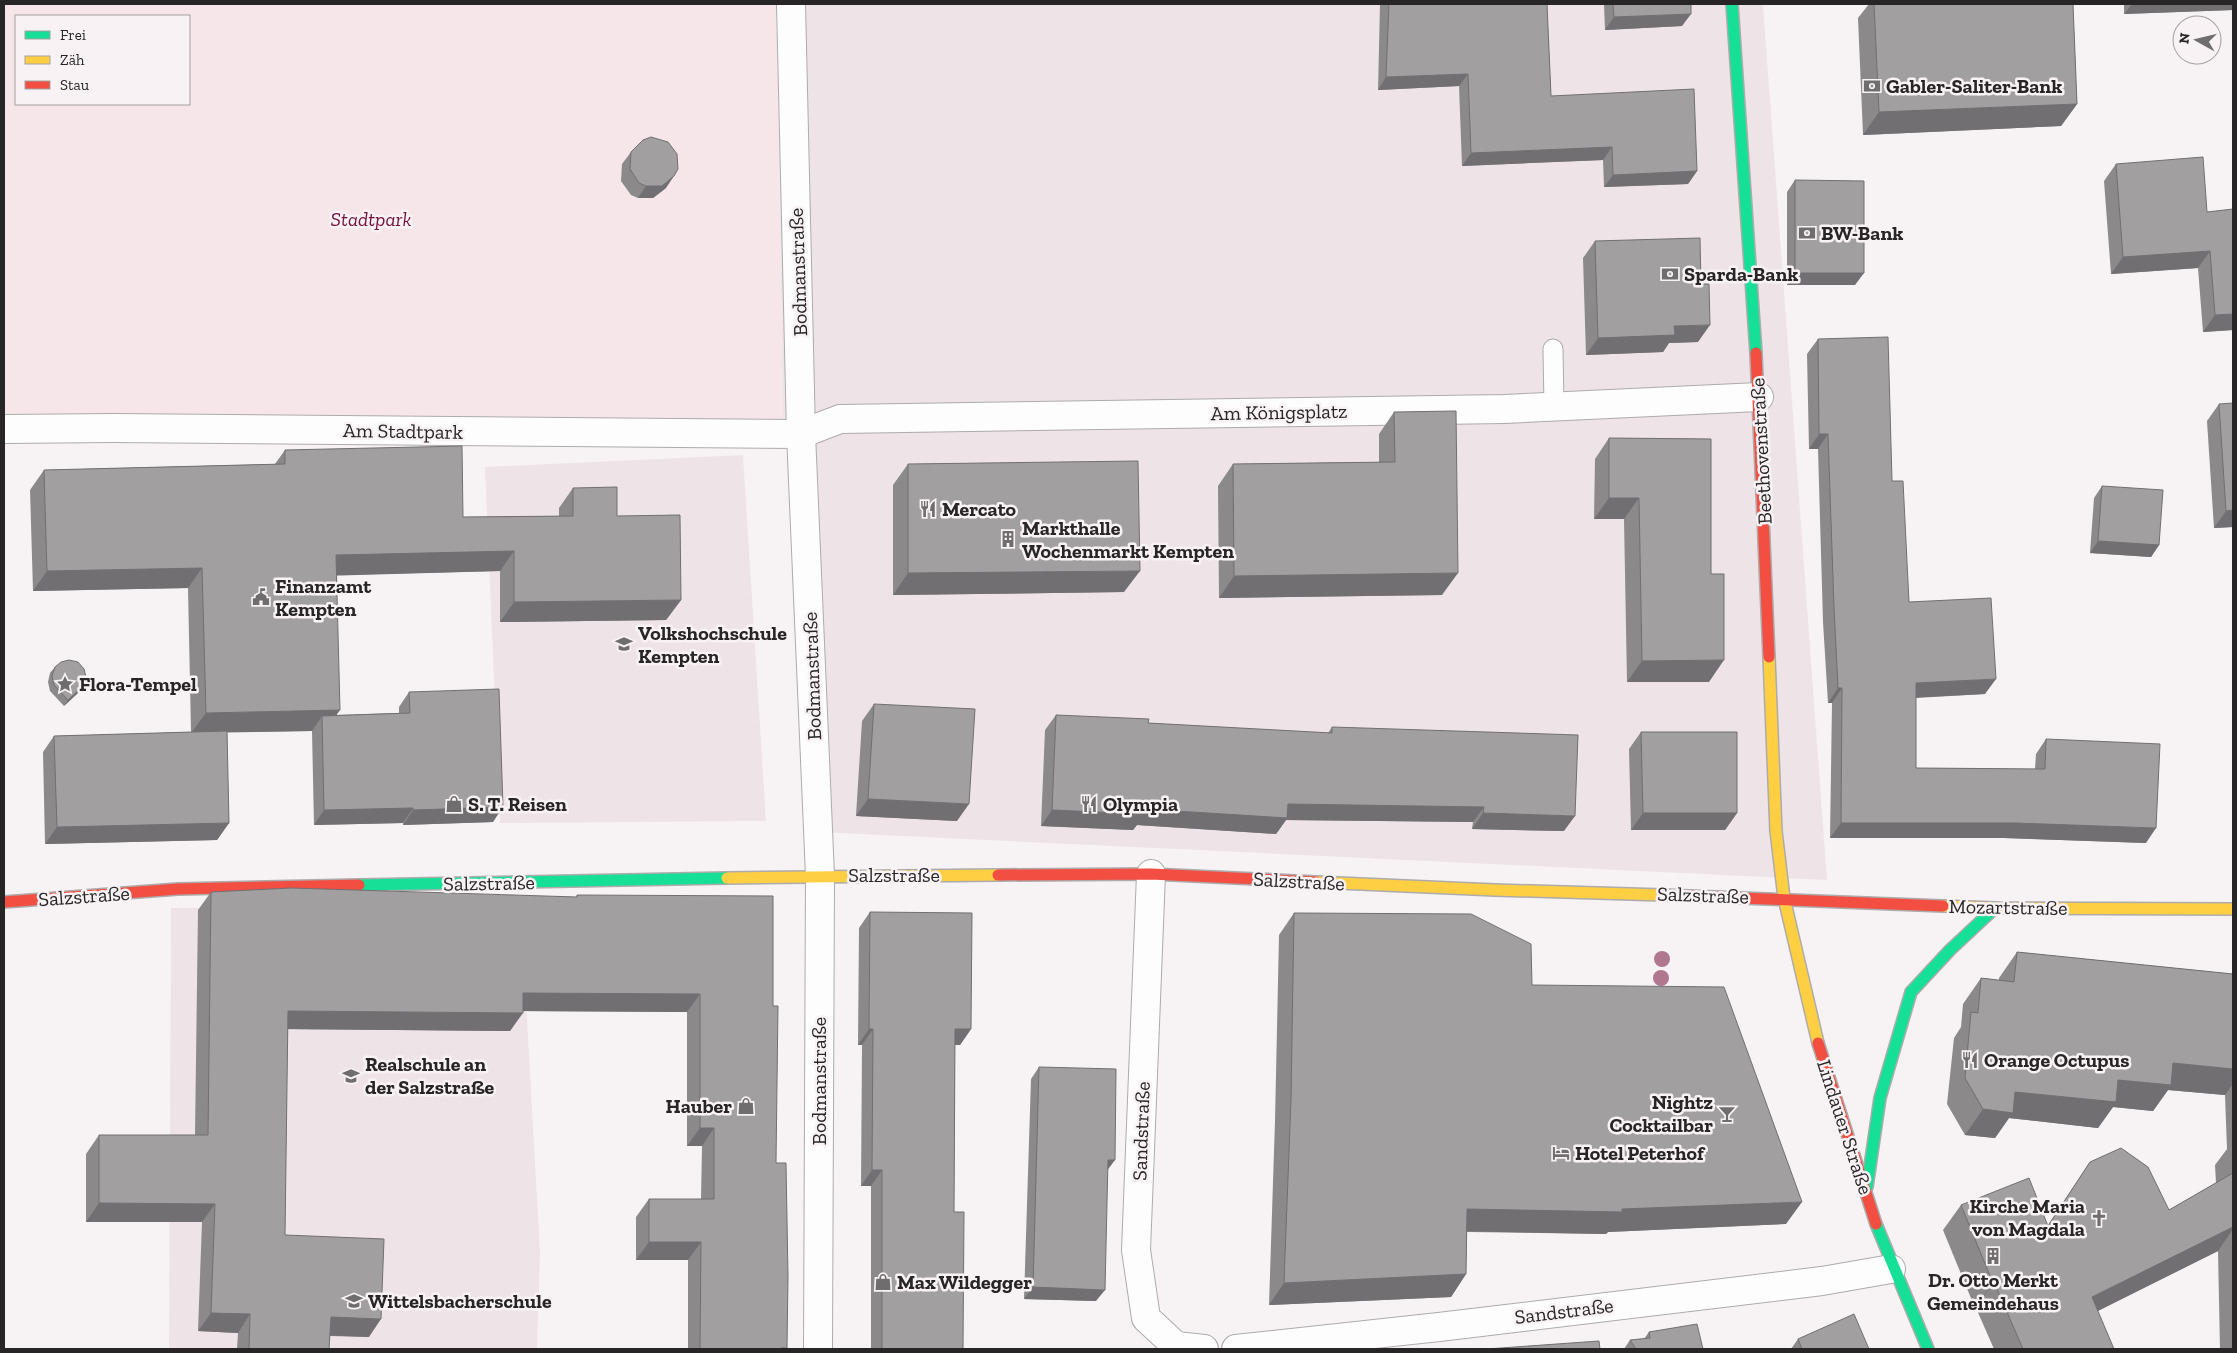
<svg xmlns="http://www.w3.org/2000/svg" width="2237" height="1353" font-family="'Zilla Slab',serif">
<rect width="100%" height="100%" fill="#f7f3f5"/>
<g fill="#eee4e7">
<polygon points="777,4 1763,4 1827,880 818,832 787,438 783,431"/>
<polygon points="743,455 766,821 500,823 485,467"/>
<polygon points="272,907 521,911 540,1252 537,1349 169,1349 171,908"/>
</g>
<path fill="#f6e6ea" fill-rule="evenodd" d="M 4,4 L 777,4 L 783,431 L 4,438 ZM 16,16 L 189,16 L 189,104 L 16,104 Z"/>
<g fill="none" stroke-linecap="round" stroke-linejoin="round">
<g stroke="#adabac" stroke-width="21">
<polyline id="lane" points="1553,349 1554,407"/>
</g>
<g stroke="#adabac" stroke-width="30">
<g id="street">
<polyline points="791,4 801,434 820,876 818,1349"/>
<polyline points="4,429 113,428 801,434 840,419 1504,409 1759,397"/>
<polyline points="1151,874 1136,1250 1146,1318 1176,1346 1204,1349"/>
<polyline points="1236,1349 1439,1327 1822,1281 1891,1269"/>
</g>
</g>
<g stroke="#adabac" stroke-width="14">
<g id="fast">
<polyline points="1732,4 1756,353"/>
<polyline points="359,885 727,878"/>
<polyline points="1867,1187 1880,1098 1911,992 1950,950 1995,908"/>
<polyline points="1876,1224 1928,1349"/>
</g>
</g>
<g stroke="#adabac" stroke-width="14">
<g id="slow">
<polyline points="1769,657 1776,831 1784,898 1818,1043"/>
<polyline points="727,878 998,875"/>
<polyline points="1316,882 1495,890 1663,895"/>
<polyline points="1943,906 1995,908 2233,909"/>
</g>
</g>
<g stroke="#adabac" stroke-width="14">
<g id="jam">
<polyline points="1756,353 1769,657"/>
<polyline points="998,875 1151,874 1316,882"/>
<polyline points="1663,895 1943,906"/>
<polyline points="4,902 178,889 359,885"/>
<polyline points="1818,1043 1876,1224"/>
</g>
</g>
<use href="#lane" stroke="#fefdfe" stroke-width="19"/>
<use href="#street" stroke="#fefdfe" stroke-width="28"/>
<use href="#fast" stroke="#16e098" stroke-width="11"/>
<use href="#slow" stroke="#ffcf43" stroke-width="11"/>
<use href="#jam" stroke="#f24e42" stroke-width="11"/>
</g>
<g fill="#b0778f">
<circle cx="1662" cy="959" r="8"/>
<circle cx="1661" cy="978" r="8"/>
</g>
<g fill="#8b898a">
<polygon points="1380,4 1547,4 1551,96 1697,171 1688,184 1604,187 1603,160 1462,166 1459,86 1378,90"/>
<polygon points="1604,4 1691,4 1682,26 1605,30"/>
<polygon points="1869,4 2073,4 2077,104 2061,126 1863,135 1858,18"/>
<polygon points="2124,4 2233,4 2233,10 2124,14"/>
<polygon points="631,152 666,188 653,198 638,198 631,195 621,181 622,164"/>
<polygon points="2116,164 2207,212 2233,330 2203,332 2198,268 2111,274 2104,181"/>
<polygon points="1795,180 1855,285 1787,285 1787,192"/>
<polygon points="1595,241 1698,342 1669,343 1663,352 1586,355 1583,258"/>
<polygon points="1818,339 1892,481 1909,602 1985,694 1916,698 1916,768 2035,769 2036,754 2046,739 2146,843 2004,838 1830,838 1832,703 1828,703 1823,622 1818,449 1809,449 1807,354"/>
<polygon points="2219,404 2233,527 2214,528 2207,421"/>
<polygon points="1394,412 1442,595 1219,598 1218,486 1233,464 1379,462 1379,434"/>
<polygon points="1609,438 1711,439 1709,682 1627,682 1624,519 1594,519 1595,459"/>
<polygon points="285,450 463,517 559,516 559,508 573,488 617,516 681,600 666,620 500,622 500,571 337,575 337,715 399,713 399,707 409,692 493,822 403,825 403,823 314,825 312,731 227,732 229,823 217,840 45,844 43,752 54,736 191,732 188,588 33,591 30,490 44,470 275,464"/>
<polygon points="908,464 1124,592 893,595 893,485"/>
<polygon points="2102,486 2159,545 2151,557 2090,553 2094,498"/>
<polygon points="55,667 79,692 64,706 50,691 48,682 50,673"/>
<polygon points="874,704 957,821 856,816 862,721"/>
<polygon points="1056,715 1148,723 1328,733 1332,727 1564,831 1472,829 1473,822 1286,820 1276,834 1137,825 1133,830 1041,826 1045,730"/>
<polygon points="1641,732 1737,813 1725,830 1631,830 1629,749"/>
<polygon points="211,892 576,897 577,895 773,1006 776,1163 787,1348 787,1349 688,1349 688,1260 636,1260 636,1217 649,1199 701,1199 702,1146 687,1146 687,1012 523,1011 510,1031 287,1029 285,1235 369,1337 330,1336 329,1349 237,1349 238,1333 198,1331 202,1222 86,1222 86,1154 99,1135 195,1135 198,910"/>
<polygon points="870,912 971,1029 960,1045 955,1045 954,1212 963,1349 871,1349 871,1186 861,1186 862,1045 858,1045 859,928"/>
<polygon points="1294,913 1532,985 1786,1224 1608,1232 1606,1234 1467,1232 1466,1274 1451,1297 1269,1305 1275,1121 1279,935"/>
<polygon points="2017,952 2233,974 2233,1349 2220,1349 2218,1251 2097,1311 2114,1349 1994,1349 1976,1308 1975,1308 1943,1230 1961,1205 2048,1225 2090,1162 2169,1210 2216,1183 2215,1165 2227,1149 2225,1095 2168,1090 2153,1111 2113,1107 2098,1128 2009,1118 1995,1138 1965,1135 1947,1104 1954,1038 1961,1027 1963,1004 1981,978 1999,980 1999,978"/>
<polygon points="1039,1067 1107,1170 1096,1301 1024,1299 1031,1079"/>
<polygon points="1649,1332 1703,1349 1624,1349 1630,1340 1644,1339"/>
<polygon points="1798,1339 1869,1349 1791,1349"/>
</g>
<g fill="#716f71">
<polygon points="2132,4 2233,4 2233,10 2124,14"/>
<polygon points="1691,14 1682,26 1605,30 1614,17"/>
<polygon points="1468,74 1459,86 1378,90 1386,77"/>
<polygon points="2077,104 2061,126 1863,135 1879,112"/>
<polygon points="1612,147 1603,160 1462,166 1471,153"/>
<polygon points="1697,171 1688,184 1604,187 1613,175"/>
<polygon points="674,176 666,188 653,198 638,198 646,186"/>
<polygon points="2210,251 2198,268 2111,274 2123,257"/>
<polygon points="1795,273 1864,273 1855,285 1787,285"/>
<polygon points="2233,314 2233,330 2203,332 2215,315"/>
<polygon points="1710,325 1698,342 1669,343 1663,352 1586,355 1598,338 1674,326"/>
<polygon points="1819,434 1828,434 1818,449 1809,449"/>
<polygon points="1609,498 1639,498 1624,519 1594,519"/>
<polygon points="2233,510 2233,527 2214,528 2226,511"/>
<polygon points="2098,541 2159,545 2151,557 2090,553"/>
<polygon points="514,551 500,571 322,576 336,555"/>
<polygon points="202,568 188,588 33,591 47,571"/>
<polygon points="1140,571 1124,592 893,595 908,573"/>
<polygon points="1458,573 1442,595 1219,598 1234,576"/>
<polygon points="681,600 666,620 500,622 514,602"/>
<polygon points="1724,660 1709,682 1627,682 1642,661"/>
<polygon points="1996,679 1985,694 1906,698 1916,683"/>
<polygon points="83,686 79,692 64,706 68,700"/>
<polygon points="1838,688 1842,688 1832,703 1828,703"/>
<polygon points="340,710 326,730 322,716 312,731 191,733 206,713"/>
<polygon points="868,799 969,804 957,821 856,816"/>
<polygon points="1288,804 1484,807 1473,822 1286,820 1276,834 1137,825 1133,830 1041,826 1052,810 1144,809"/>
<polygon points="503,807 493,822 403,825 413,810"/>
<polygon points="413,808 403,823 314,825 324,810"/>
<polygon points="1483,813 1575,816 1564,831 1472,829"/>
<polygon points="1643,813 1737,813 1725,830 1631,830"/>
<polygon points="229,823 217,840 45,844 57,827"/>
<polygon points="1841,823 2015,823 2156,828 2146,843 2004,838 1830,838"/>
<polygon points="523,993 700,994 687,1012 510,1011"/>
<polygon points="288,1011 523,1013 510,1031 275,1029"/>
<polygon points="869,1029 873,1029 862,1045 858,1045"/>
<polygon points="955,1029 971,1029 960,1045 944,1045"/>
<polygon points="2173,1063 2233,1069 2233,1084 2225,1095 2168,1090 2153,1111 2113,1107 2098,1128 2009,1118 1995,1138 1965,1135 1983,1109 2015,1092"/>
<polygon points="700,1128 714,1128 702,1146 687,1146"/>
<polygon points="1108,1160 1115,1160 1106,1172"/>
<polygon points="872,1170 882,1170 871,1186 861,1186"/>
<polygon points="1802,1202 1786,1224 1608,1232 1606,1234 1452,1231 1467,1209 1622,1209"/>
<polygon points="99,1203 215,1204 202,1222 86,1222"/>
<polygon points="2233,1227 2233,1229 2218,1251 2074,1323 2092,1297"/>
<polygon points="649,1242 701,1242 688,1260 636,1260"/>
<polygon points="1466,1274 1451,1297 1269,1305 1284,1283"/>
<polygon points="1994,1282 1976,1308 1975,1308 1993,1283"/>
<polygon points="1033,1287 1105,1290 1096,1301 1024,1299"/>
<polygon points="211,1313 250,1314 238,1333 198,1331"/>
<polygon points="331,1317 381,1319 369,1337 318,1335"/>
</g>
<g fill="#a29fa1" stroke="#716f71">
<polygon points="1389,4 1547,4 1551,96 1694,89 1697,171 1613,175 1612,147 1471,153 1468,74 1386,77"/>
<polygon points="1613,4 1691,4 1691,14 1614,17"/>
<polygon points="1874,4 2073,4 2077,104 1879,112"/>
<polygon points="651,137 668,142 677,154 678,169 674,176 662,186 646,186 639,183 630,169 631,152 643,140"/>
<polygon points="2203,157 2207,212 2233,209 2233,314 2215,315 2210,251 2123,257 2116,164"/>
<polygon points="1795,180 1864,181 1864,273 1795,273"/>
<polygon points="1700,238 1701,284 1709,284 1710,325 1674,326 1675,335 1598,338 1595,241"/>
<polygon points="1888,337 1892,481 1903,481 1909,602 1991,598 1996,679 1916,683 1916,768 2045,769 2046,739 2160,744 2156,828 2015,823 1841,823 1842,688 1838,688 1834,607 1828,434 1819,434 1818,339"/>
<polygon points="2233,403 2233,510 2226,511 2219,404"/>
<polygon points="1456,411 1458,573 1234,576 1233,464 1395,462 1394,412"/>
<polygon points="1609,438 1711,439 1711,574 1724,574 1724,660 1642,661 1639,498 1609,498"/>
<polygon points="462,446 463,517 573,516 573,488 617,487 617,516 680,515 681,600 514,602 514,551 336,555 340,710 206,713 202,568 47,571 44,470 285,464 285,450"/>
<polygon points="1138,461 1140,571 908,573 908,464"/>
<polygon points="2102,486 2163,490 2159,545 2098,541"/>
<polygon points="69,660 78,662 84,669 86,677 83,686 68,700 54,685 52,676 55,667 61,662"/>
<polygon points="499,689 503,807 413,810 413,808 324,810 322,716 410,713 409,692"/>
<polygon points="874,704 975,709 969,804 868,799"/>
<polygon points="1056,715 1149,719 1148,723 1332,733 1332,727 1578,735 1575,816 1483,813 1484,807 1288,804 1287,818 1144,809 1144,814 1052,810"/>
<polygon points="227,731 229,823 57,827 54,736"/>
<polygon points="1641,732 1737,732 1737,813 1643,813"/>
<polygon points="291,888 577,897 577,895 773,896 773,1006 778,1006 776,1163 786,1163 788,1276 787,1348 781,1348 781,1349 700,1349 701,1242 649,1242 649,1199 714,1199 714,1128 700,1128 700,994 523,993 523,1013 288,1011 285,1235 384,1239 381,1319 331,1317 329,1349 249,1349 250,1314 211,1313 215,1204 99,1203 99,1135 208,1135 211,892"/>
<polygon points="870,912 972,913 971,1029 955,1029 954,1212 964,1212 963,1349 882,1349 882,1170 872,1170 873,1029 869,1029"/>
<polygon points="1294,913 1471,914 1531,944 1532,985 1724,987 1802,1202 1622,1209 1622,1212 1467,1209 1466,1274 1284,1283 1291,1099"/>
<polygon points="2017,952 2233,974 2233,1069 2173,1063 2171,1085 2118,1080 2116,1102 2015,1092 2013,1113 1983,1109 1965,1078 1971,1012 1978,1013 1981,978 2014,982"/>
<polygon points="1039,1067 1116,1069 1115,1160 1108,1160 1105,1290 1033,1287"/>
<polygon points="2121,1148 2148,1167 2169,1210 2233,1173 2233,1227 2092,1297 2114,1349 2023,1349 1994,1282 1993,1283 1961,1205 2029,1178 2048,1226 2090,1162"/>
<polygon points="1854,1314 1869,1349 1802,1349 1798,1339"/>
<polygon points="1697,1324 1703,1349 1636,1349 1630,1340 1650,1338 1649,1332"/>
<polygon points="1599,1341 1600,1349 1487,1349"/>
</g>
<defs>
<g id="bank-bare" transform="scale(1.35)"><path d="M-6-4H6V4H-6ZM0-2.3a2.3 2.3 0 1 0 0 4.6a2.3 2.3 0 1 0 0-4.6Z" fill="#706d6e" stroke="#f8f2f4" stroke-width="2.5" paint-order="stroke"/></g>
<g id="restaurant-bare" transform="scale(1.35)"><path d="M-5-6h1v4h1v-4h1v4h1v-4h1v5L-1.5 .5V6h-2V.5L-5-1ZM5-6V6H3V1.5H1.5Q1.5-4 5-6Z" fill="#706d6e" stroke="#f8f2f4" stroke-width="2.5" paint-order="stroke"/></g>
<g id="building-bare" transform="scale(1.35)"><path d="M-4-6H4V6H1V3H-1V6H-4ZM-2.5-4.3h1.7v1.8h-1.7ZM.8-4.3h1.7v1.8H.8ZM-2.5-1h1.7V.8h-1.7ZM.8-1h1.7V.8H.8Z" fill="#706d6e" stroke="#f8f2f4" stroke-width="2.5" paint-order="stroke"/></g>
<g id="civic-bare" transform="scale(1.35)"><path d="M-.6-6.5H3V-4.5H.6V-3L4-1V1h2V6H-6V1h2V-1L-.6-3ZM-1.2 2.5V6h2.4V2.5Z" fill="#706d6e" stroke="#f8f2f4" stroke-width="2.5" paint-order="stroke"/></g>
<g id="university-bare" transform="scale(1.35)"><path d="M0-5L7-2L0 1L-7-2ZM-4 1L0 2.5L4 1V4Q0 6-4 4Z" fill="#706d6e" stroke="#f8f2f4" stroke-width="2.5" paint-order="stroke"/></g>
<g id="sight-bare" transform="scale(1.35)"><path d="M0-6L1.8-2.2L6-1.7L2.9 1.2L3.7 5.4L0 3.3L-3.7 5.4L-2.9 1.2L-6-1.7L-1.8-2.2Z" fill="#706d6e" stroke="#f8f2f4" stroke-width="2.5" paint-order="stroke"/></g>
<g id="shop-bare" transform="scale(1.35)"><path d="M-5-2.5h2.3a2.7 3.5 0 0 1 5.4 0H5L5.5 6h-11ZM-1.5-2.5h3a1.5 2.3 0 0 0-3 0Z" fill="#706d6e" stroke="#f8f2f4" stroke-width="2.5" paint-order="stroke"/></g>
<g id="school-bare" transform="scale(1.35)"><path d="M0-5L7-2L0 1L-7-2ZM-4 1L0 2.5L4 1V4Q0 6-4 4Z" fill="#706d6e" stroke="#f8f2f4" stroke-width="2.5" paint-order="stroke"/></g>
<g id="bar-bare" transform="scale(1.35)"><path d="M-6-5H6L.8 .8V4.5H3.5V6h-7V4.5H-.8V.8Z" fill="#706d6e" stroke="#f8f2f4" stroke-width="2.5" paint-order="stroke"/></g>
<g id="hotel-bare" transform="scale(1.35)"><path d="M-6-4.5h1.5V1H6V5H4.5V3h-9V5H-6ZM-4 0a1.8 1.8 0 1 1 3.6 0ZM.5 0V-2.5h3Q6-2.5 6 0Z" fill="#706d6e" stroke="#f8f2f4" stroke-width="2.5" paint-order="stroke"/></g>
<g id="church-bare" transform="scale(1.35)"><path d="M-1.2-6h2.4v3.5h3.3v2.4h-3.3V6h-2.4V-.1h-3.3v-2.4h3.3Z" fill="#706d6e" stroke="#f8f2f4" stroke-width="2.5" paint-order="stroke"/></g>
</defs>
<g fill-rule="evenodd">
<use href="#bank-bare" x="1872" y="86"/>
<use href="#bank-bare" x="1807" y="233"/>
<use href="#bank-bare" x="1670" y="274"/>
<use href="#restaurant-bare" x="928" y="509"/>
<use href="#building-bare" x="1008" y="539"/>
<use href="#civic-bare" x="261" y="597"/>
<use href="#university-bare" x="624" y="644"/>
<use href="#sight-bare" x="65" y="684"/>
<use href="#shop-bare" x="454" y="804"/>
<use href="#restaurant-bare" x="1089" y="804"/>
<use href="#restaurant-bare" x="1970" y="1060"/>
<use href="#school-bare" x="351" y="1076"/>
<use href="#shop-bare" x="746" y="1106"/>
<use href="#bar-bare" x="1727" y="1114"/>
<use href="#hotel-bare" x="1561" y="1153"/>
<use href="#church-bare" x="2099" y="1218"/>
<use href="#building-bare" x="1993" y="1256"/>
<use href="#shop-bare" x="883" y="1282"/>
<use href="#school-bare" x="354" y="1301"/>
</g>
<g text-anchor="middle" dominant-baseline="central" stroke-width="5" stroke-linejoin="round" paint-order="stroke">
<g font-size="20" font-weight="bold" fill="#272526" stroke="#f8f2f4" text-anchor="start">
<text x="1886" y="86">Gabler-Saliter-Bank</text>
<text x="1821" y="233">BW-Bank</text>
<text x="1684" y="274">Sparda-Bank</text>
<text x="942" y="509">Mercato</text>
<text x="1022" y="528">Markthalle<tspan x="1022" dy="23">Wochenmarkt Kempten</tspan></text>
<text x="275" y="586">Finanzamt<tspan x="275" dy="23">Kempten</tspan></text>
<text x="638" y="633">Volkshochschule<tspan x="638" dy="23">Kempten</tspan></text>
<text x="79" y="684">Flora-Tempel</text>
<text x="468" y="804">S. T. Reisen</text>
<text x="1103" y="804">Olympia</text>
<text x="1984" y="1060">Orange Octupus</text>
<text x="365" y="1064">Realschule an<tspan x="365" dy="23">der Salzstraße</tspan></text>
<text x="1713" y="1102" text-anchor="end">Nightz<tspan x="1713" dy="23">Cocktailbar</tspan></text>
<text x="732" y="1106" text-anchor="end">Hauber</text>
<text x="1575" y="1153">Hotel Peterhof</text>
<text x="2085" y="1206" text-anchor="end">Kirche Maria<tspan x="2085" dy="23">von Magdala</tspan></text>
<text x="1993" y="1280" text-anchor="middle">Dr. Otto Merkt<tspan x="1993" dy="23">Gemeindehaus</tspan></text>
<text x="897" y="1282">Max Wildegger</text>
<text x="368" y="1301">Wittelsbacherschule</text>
</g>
<g font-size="20" font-style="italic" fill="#75113b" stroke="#f8f2f4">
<text x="371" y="219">Stadtpark</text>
</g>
<g font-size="20" fill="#272526" stroke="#f8f2f4">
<text transform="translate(798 272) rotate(-92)">Bodmanstraße</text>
<text transform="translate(1279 412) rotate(-1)">Am Königsplatz</text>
<text transform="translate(403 431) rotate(1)">Am Stadtpark</text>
<text transform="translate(1761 451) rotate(-93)">Beethovenstraße</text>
<text transform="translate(812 676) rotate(-92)">Bodmanstraße</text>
<text x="894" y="875">Salzstraße</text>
<text transform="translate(1299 881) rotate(3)">Salzstraße</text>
<text transform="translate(489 883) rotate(-1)">Salzstraße</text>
<text transform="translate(1703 895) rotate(2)">Salzstraße</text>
<text transform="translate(84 896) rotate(-4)">Salzstraße</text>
<text transform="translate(2008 907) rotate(1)">Mozartstraße</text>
<text transform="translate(819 1081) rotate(-90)">Bodmanstraße</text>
<text transform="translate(1845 1127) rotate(72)">Lindauer Straße</text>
<text transform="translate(1141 1131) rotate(-88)">Sandstraße</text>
<text transform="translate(1564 1311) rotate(-7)">Sandstraße</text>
</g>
</g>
<rect width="2237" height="1353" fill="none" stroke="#272526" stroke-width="10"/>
<rect x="15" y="15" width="175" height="90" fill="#f8f2f4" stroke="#a4a0a2"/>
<rect x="25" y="31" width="25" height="8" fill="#16e098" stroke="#a4a0a2"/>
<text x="60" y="40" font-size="15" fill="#272526">Frei</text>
<rect x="25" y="56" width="25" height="8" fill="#ffcf43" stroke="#a4a0a2"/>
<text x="60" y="65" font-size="15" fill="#272526">Zäh</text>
<rect x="25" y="81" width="25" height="8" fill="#f24e42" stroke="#a4a0a2"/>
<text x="60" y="90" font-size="15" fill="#272526">Stau</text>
<g transform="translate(2197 40) rotate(278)"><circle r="24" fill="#f8f2f4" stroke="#a4a0a2"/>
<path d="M0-4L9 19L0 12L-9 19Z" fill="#706d6e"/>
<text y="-8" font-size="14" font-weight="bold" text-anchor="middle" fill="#272526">N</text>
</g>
</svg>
